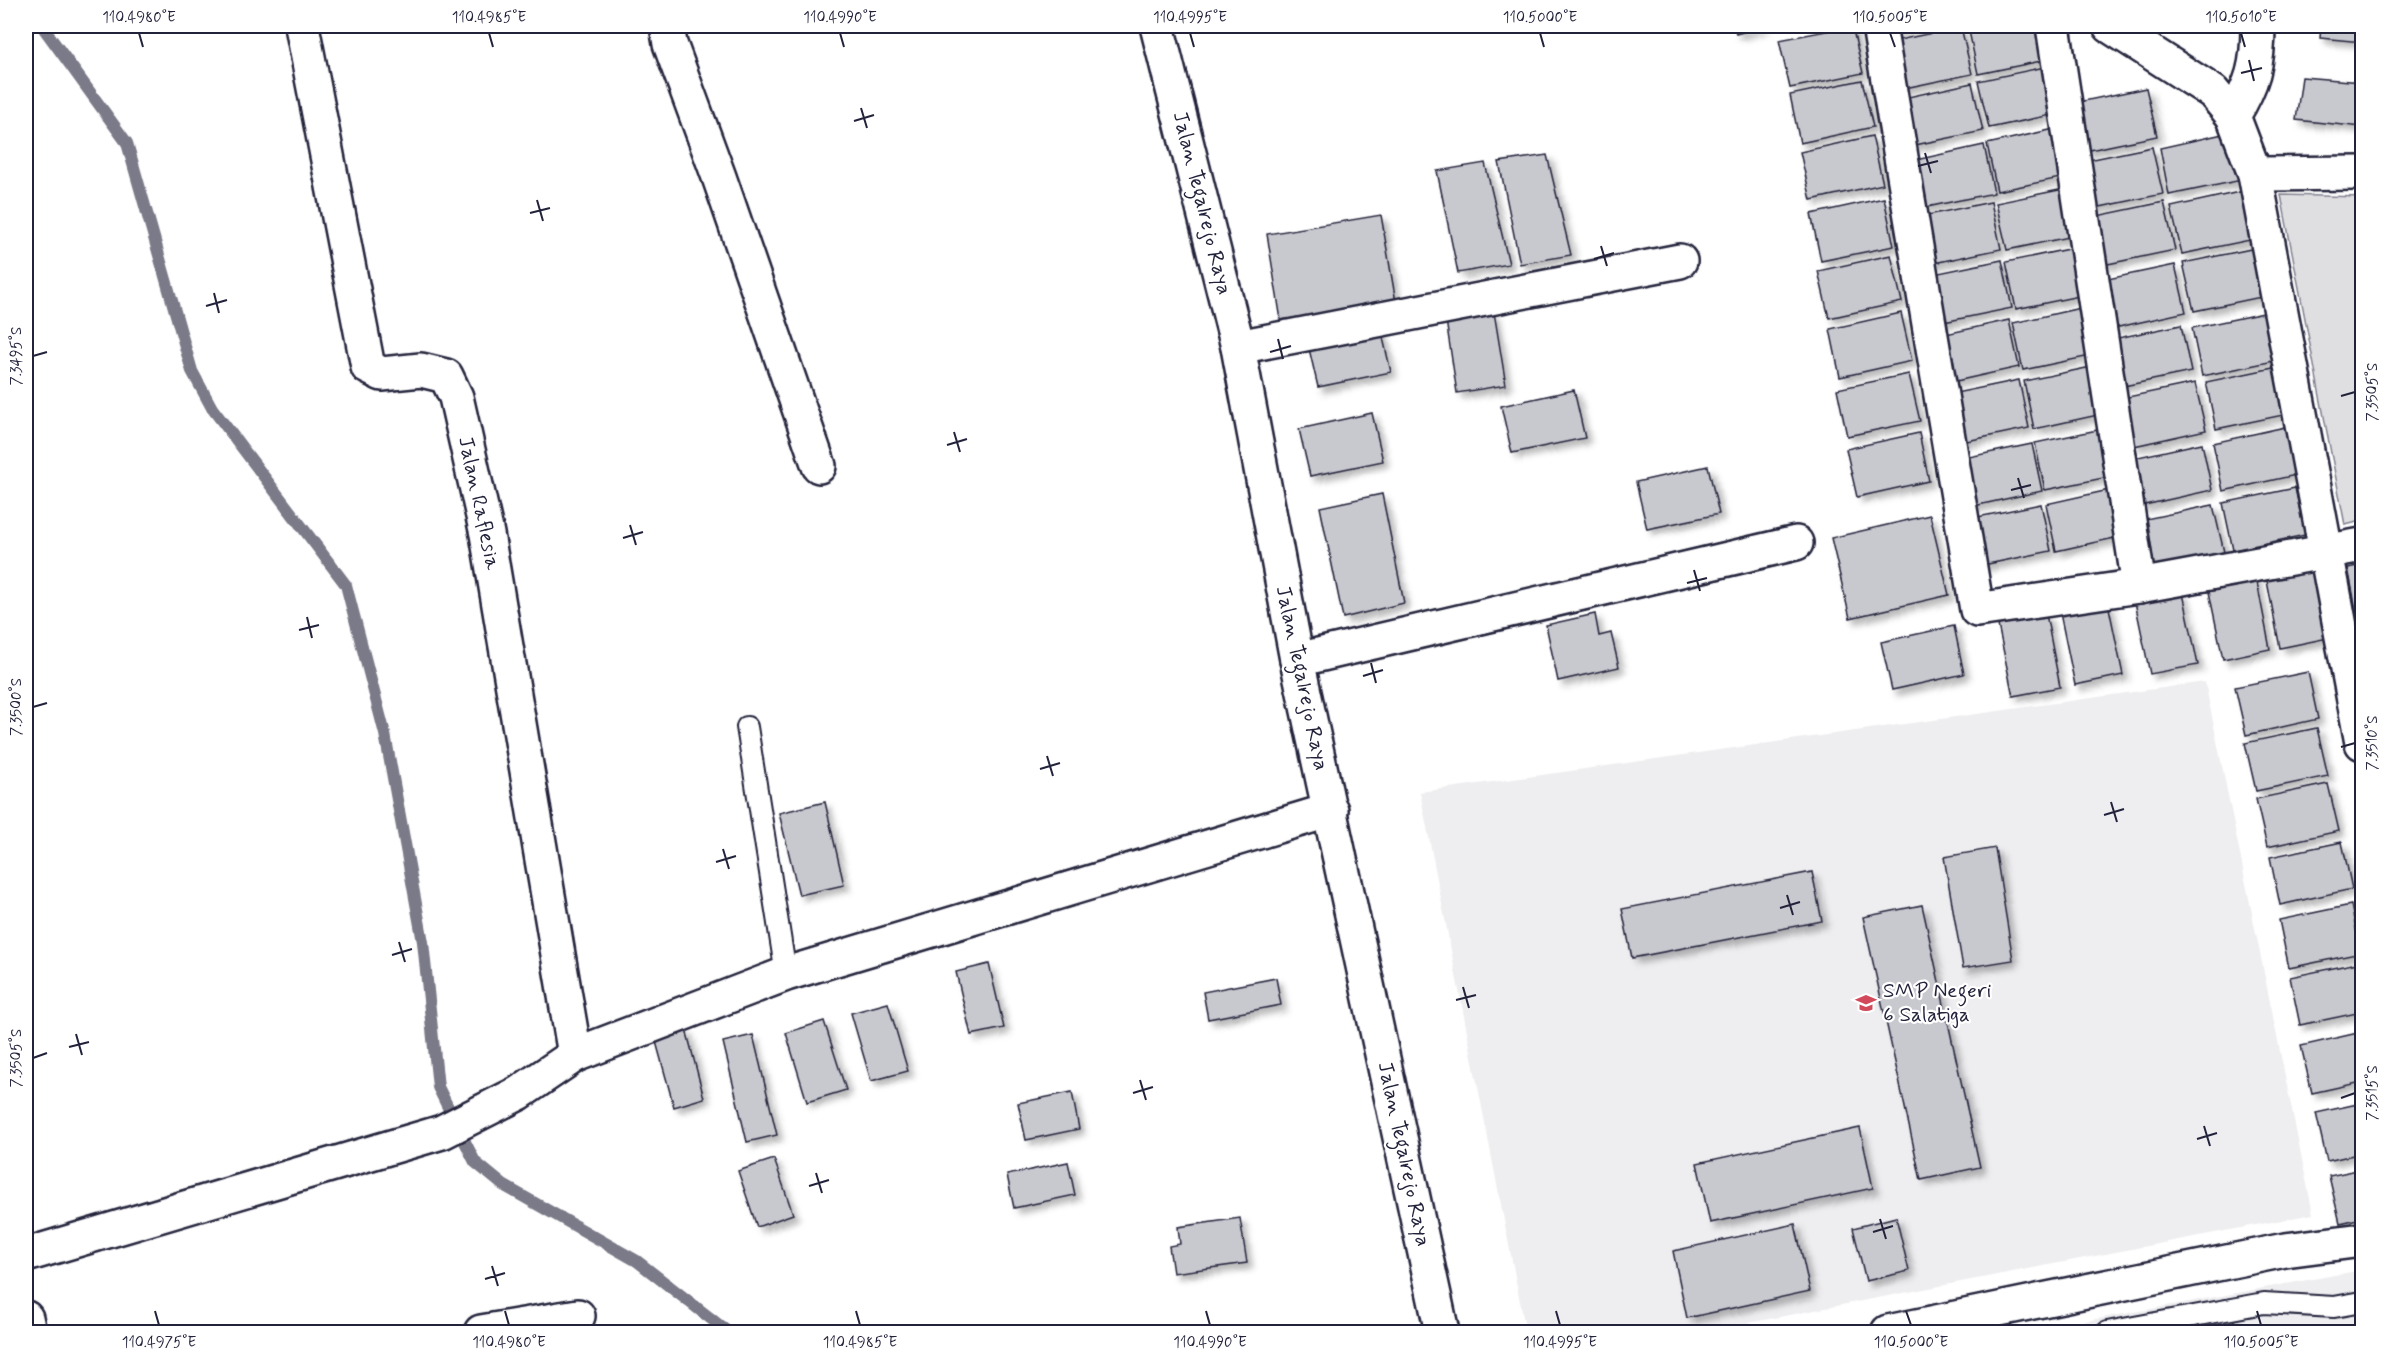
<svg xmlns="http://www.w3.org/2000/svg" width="2388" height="1358" font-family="Mynerve,sans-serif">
<defs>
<filter id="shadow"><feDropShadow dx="5.5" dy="5.5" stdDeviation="3" flood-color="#0004"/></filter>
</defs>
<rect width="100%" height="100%" fill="#fff"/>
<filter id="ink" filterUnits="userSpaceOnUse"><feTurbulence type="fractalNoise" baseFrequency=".0167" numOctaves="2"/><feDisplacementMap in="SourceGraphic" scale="12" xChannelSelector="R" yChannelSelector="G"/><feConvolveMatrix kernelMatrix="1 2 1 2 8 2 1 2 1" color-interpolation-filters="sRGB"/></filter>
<g filter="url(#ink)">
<g fill="#eeeef1">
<polygon points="2205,682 2313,1214 1701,1332 1526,1332 1420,792"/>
<polygon points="2362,1270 2362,1332 2026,1332"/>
</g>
<polygon fill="#dfdfe2" stroke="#80808e" stroke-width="1.5" points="2281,195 2362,197 2362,521 2345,525"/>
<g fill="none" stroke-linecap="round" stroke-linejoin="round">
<polyline stroke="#7a7a88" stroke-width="12" points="42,26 127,143 192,371 212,408 346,585 385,734 423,942 438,1087 475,1162 503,1185 637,1261 728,1332"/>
</g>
<g fill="#c8c8cf" stroke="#22223b" stroke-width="1.5" filter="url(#shadow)">
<polygon points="1734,26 1765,26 1736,34"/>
<polygon points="1852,26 1863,73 1790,88 1779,40"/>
<polygon points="1887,26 1930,26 1889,34"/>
<polygon points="1968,26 2044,26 2051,59 1978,74"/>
<polygon points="2321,26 2362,26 2362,42 2320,38"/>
<polygon points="1961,27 1972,74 1900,89 1889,42"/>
<polygon points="2050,66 2061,113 1989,128 1978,81"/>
<polygon points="2302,77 2362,82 2362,127 2296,120"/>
<polygon points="1862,80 1873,127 1800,143 1790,95"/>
<polygon points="1972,83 1983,131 1910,146 1899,99"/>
<polygon points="2146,88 2157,136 2085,151 2074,103"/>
<polygon points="2059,128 2070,176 1997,191 1987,144"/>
<polygon points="2232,132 2242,180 2169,195 2160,148"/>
<polygon points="1872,136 1883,184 1811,200 1800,152"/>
<polygon points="1984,145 1994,193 1922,208 1911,161"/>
<polygon points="2152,147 2163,194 2090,209 2079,162"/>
<polygon points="1547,155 1571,255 1520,264 1499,162"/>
<polygon points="1485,163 1509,264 1458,273 1437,171"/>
<polygon points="2069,188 2079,235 2007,250 1996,203"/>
<polygon points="2244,191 2255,239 2182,254 2171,207"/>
<polygon points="1884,198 1894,246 1821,261 1811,214"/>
<polygon points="1991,202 2001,249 1929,264 1918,217"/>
<polygon points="2164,202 2175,250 2103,265 2092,217"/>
<polygon points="1381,215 1396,302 1281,320 1267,234"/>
<polygon points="2078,247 2089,294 2016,309 2006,262"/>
<polygon points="2256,248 2266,296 2194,311 2183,263"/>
<polygon points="1891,255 1902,302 1829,318 1818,271"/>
<polygon points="2002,260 2012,308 1939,323 1929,275"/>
<polygon points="2175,265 2186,312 2114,328 2103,280"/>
<polygon points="2085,307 2095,355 2023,370 2013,323"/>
<polygon points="1494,312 1506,385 1457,393 1446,320"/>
<polygon points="1901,313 1912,361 1840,377 1830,329"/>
<polygon points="2264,313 2274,361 2202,376 2192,328"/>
<polygon points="2009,320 2019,367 1947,383 1937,336"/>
<polygon points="1380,325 1391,372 1318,387 1307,340"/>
<polygon points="2181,325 2191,372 2119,387 2108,340"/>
<polygon points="2096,366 2107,413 2034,429 2024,381"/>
<polygon points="2278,367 2288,414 2216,429 2206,382"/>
<polygon points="1909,374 1920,421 1847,436 1837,389"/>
<polygon points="2019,380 2029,428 1957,443 1946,395"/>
<polygon points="2195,383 2206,430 2134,446 2123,398"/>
<polygon points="1574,390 1585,438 1512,453 1501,406"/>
<polygon points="1372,413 1383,461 1310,476 1299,429"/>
<polygon points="2285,427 2296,475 2223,491 2213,443"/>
<polygon points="2107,428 2118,475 2045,490 2035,443"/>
<polygon points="1919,433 1929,481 1857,497 1846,449"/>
<polygon points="2202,443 2212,490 2140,506 2129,459"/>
<polygon points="2032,444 2042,491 1969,507 1959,459"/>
<polygon points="1708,466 1719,514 1647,529 1636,482"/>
<polygon points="2118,488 2128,535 2056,551 2046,504"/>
<polygon points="2295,488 2305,535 2233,550 2223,503"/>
<polygon points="1382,494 1404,603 1343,618 1320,507"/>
<polygon points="2041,504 2051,551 1978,566 1968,519"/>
<polygon points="2213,505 2224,552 2151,567 2141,520"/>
<polygon points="1930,515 1949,595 1850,618 1831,538"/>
<polygon points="2362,565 2362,640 2348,568"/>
<polygon points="2314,566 2328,638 2280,648 2266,576"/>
<polygon points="2256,577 2270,649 2223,659 2208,587"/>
<polygon points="2183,593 2198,665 2150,674 2135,602"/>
<polygon points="2108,603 2123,675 2075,685 2060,613"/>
<polygon points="1595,614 1599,636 1611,633 1619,667 1558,681 1546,625"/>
<polygon points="2046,614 2060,687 2013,696 1998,625"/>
<polygon points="1954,626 1964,674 1892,690 1881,642"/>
<polygon points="2308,672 2318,719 2246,735 2235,687"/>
<polygon points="2317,728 2328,776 2256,791 2245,743"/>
<polygon points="2328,784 2339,831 2267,847 2256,799"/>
<polygon points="825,802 844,885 799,895 779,813"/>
<polygon points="2342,842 2352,889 2280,905 2270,857"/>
<polygon points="1995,848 2013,960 1963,968 1944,857"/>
<polygon points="1812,872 1822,921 1632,958 1622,909"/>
<polygon points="1922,905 1980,1167 1921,1180 1863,917"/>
<polygon points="2351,905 2361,953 2289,968 2279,920"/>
<polygon points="2362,962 2362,1012 2300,1025 2290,977"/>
<polygon points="989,964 1004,1028 971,1035 956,972"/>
<polygon points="1276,978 1281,1005 1208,1019 1203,992"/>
<polygon points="888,1003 908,1071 871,1081 851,1013"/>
<polygon points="824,1021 846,1090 807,1102 786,1033"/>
<polygon points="686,1029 704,1098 674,1107 655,1038"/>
<polygon points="2362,1032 2362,1082 2312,1093 2301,1046"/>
<polygon points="753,1035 777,1135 747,1142 723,1042"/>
<polygon points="1072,1092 1079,1129 1026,1140 1018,1103"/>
<polygon points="2362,1103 2362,1153 2327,1161 2316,1113"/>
<polygon points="1860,1128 1873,1188 1710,1223 1697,1163"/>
<polygon points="774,1159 793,1214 757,1227 738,1171"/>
<polygon points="1068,1162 1075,1195 1014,1208 1007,1175"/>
<polygon points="2362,1169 2362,1218 2340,1223 2329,1176"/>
<polygon points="1896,1217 1909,1271 1866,1281 1853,1228"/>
<polygon points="1240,1218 1247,1263 1173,1273 1169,1246 1180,1244 1178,1227"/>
<polygon points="1795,1224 1810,1291 1687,1318 1673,1251"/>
<polygon points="2233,1315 2236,1332 2136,1332"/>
</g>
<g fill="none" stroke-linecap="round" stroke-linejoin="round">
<g stroke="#22223b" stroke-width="24">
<g id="lane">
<polyline points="747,727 786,974"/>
<polyline points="2107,1332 2264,1303 2334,1307 2362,1302"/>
</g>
</g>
<g stroke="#22223b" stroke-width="38">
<g id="street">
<polyline points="302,26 368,367 382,374 421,370 446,376 456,397 487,534 575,1055"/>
<polyline points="667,26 670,44 719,177 819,466"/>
<polyline points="1157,26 1238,347 1297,660 1442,1332"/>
<polyline points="1879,26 1977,610 2139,586 2362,545"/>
<polyline points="2053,26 2139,586"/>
<polyline points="2110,26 2213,92 2233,116 2255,174 2362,173"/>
<path d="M 2233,116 C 2253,83 2258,65 2258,26"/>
<polyline points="2255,174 2362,743"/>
<polyline points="1238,347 1680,261"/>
<polyline points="1297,660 1796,543"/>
<polyline points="26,1255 442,1132 519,1093 575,1055 786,974 1331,810"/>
<polyline points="26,1318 29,1332"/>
<polyline points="481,1332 578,1316"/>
<polyline points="1888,1332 2285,1250 2362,1240"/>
</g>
</g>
<use href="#lane" stroke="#fff" stroke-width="20"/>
<use href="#street" stroke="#fff" stroke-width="33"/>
</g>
</g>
<path fill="none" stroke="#22223b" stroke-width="2" d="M 139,33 L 143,47M 489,33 L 493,47M 840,33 L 844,47M 1190,33 L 1194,47M 1540,33 L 1544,47M 1890,33 L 1895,47M 2241,33 L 2245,47M 2249,60 L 2254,81M 2241,73 L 2262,68M 861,108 L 867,128M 854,121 L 874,115M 1925,153 L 1931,173M 1918,166 L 1938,161M 537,200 L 543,221M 530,213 L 550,208M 1601,246 L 1607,266M 1594,259 L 1614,253M 214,293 L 219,313M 206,306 L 227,300M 1278,339 L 1283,359M 1270,352 L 1291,346M 33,356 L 47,352M 2341,396 L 2355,392M 954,432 L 960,452M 947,445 L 967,439M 2018,478 L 2024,498M 2011,490 L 2031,485M 630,525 L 636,545M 623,538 L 643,532M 1694,570 L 1700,591M 1687,583 L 1707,578M 307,617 L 312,638M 299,630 L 319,625M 1371,663 L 1376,683M 1363,676 L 1383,670M 33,707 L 47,703M 2341,747 L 2355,743M 1047,756 L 1053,776M 1040,769 L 1060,763M 2111,802 L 2117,822M 2104,815 L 2124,809M 723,849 L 729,869M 716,862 L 736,856M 1787,895 L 1793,915M 1780,908 L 1800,902M 399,942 L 405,962M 392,955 L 412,949M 1463,987 L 1469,1008M 1456,1000 L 1476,995M 76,1034 L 82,1055M 69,1047 L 89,1042M 33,1058 L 47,1053M 1140,1080 L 1146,1100M 1133,1093 L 1153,1087M 2341,1098 L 2355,1093M 2204,1126 L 2210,1146M 2197,1139 L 2217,1133M 816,1173 L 822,1193M 809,1186 L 829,1180M 1880,1219 L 1886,1239M 1873,1232 L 1893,1226M 492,1266 L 498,1286M 485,1279 L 505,1273M 155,1311 L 159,1325M 505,1311 L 509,1325M 856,1311 L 860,1325M 1206,1311 L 1210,1325M 1556,1311 L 1560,1325M 1906,1311 L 1911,1325M 2257,1311 L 2261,1325"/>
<defs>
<g id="school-bare" transform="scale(1.62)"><path d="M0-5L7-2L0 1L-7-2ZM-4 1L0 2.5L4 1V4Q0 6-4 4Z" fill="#d1495b" stroke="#fff" stroke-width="2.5" paint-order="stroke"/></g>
</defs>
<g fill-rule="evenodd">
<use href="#school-bare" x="1866" y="1003"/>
</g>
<g text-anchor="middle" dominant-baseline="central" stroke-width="4.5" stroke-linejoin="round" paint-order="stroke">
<g font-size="21" fill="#22223b" stroke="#fff">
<text transform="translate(1202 203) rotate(76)">Jalan Tegalrejo Raya</text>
<text transform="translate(479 503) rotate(78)">Jalan Raflesia</text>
<text transform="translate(1302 678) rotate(78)">Jalan Tegalrejo Raya</text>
<text transform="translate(1404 1154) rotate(78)">Jalan Tegalrejo Raya</text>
</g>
<g font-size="21" fill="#22223b" stroke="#fff" text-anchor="start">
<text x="1883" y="991">SMP Negeri<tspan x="1883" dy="24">6 Salatiga</tspan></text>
</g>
</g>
<rect width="2388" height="1358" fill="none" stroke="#fff" stroke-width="66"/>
<rect x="33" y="33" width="2322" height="1292" fill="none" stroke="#22223b" stroke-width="2"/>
<g font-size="15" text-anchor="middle" fill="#22223b">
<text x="139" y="22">110.4980°E</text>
<text x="489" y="22">110.4985°E</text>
<text x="840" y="22">110.4990°E</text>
<text x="1190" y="22">110.4995°E</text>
<text x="1540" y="22">110.5000°E</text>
<text x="1890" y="22">110.5005°E</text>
<text x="2241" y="22">110.5010°E</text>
<text transform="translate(16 356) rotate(-90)" y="5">7.3495°S</text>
<text transform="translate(2372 392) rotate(-90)" y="5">7.3505°S</text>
<text transform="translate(16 707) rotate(-90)" y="5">7.3500°S</text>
<text transform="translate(2372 743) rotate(-90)" y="5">7.3510°S</text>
<text transform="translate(16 1058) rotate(-90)" y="5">7.3505°S</text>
<text transform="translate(2372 1093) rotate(-90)" y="5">7.3515°S</text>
<text x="159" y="1347">110.4975°E</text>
<text x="509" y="1347">110.4980°E</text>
<text x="860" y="1347">110.4985°E</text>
<text x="1210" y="1347">110.4990°E</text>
<text x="1560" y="1347">110.4995°E</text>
<text x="1911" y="1347">110.5000°E</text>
<text x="2261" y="1347">110.5005°E</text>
</g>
</svg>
